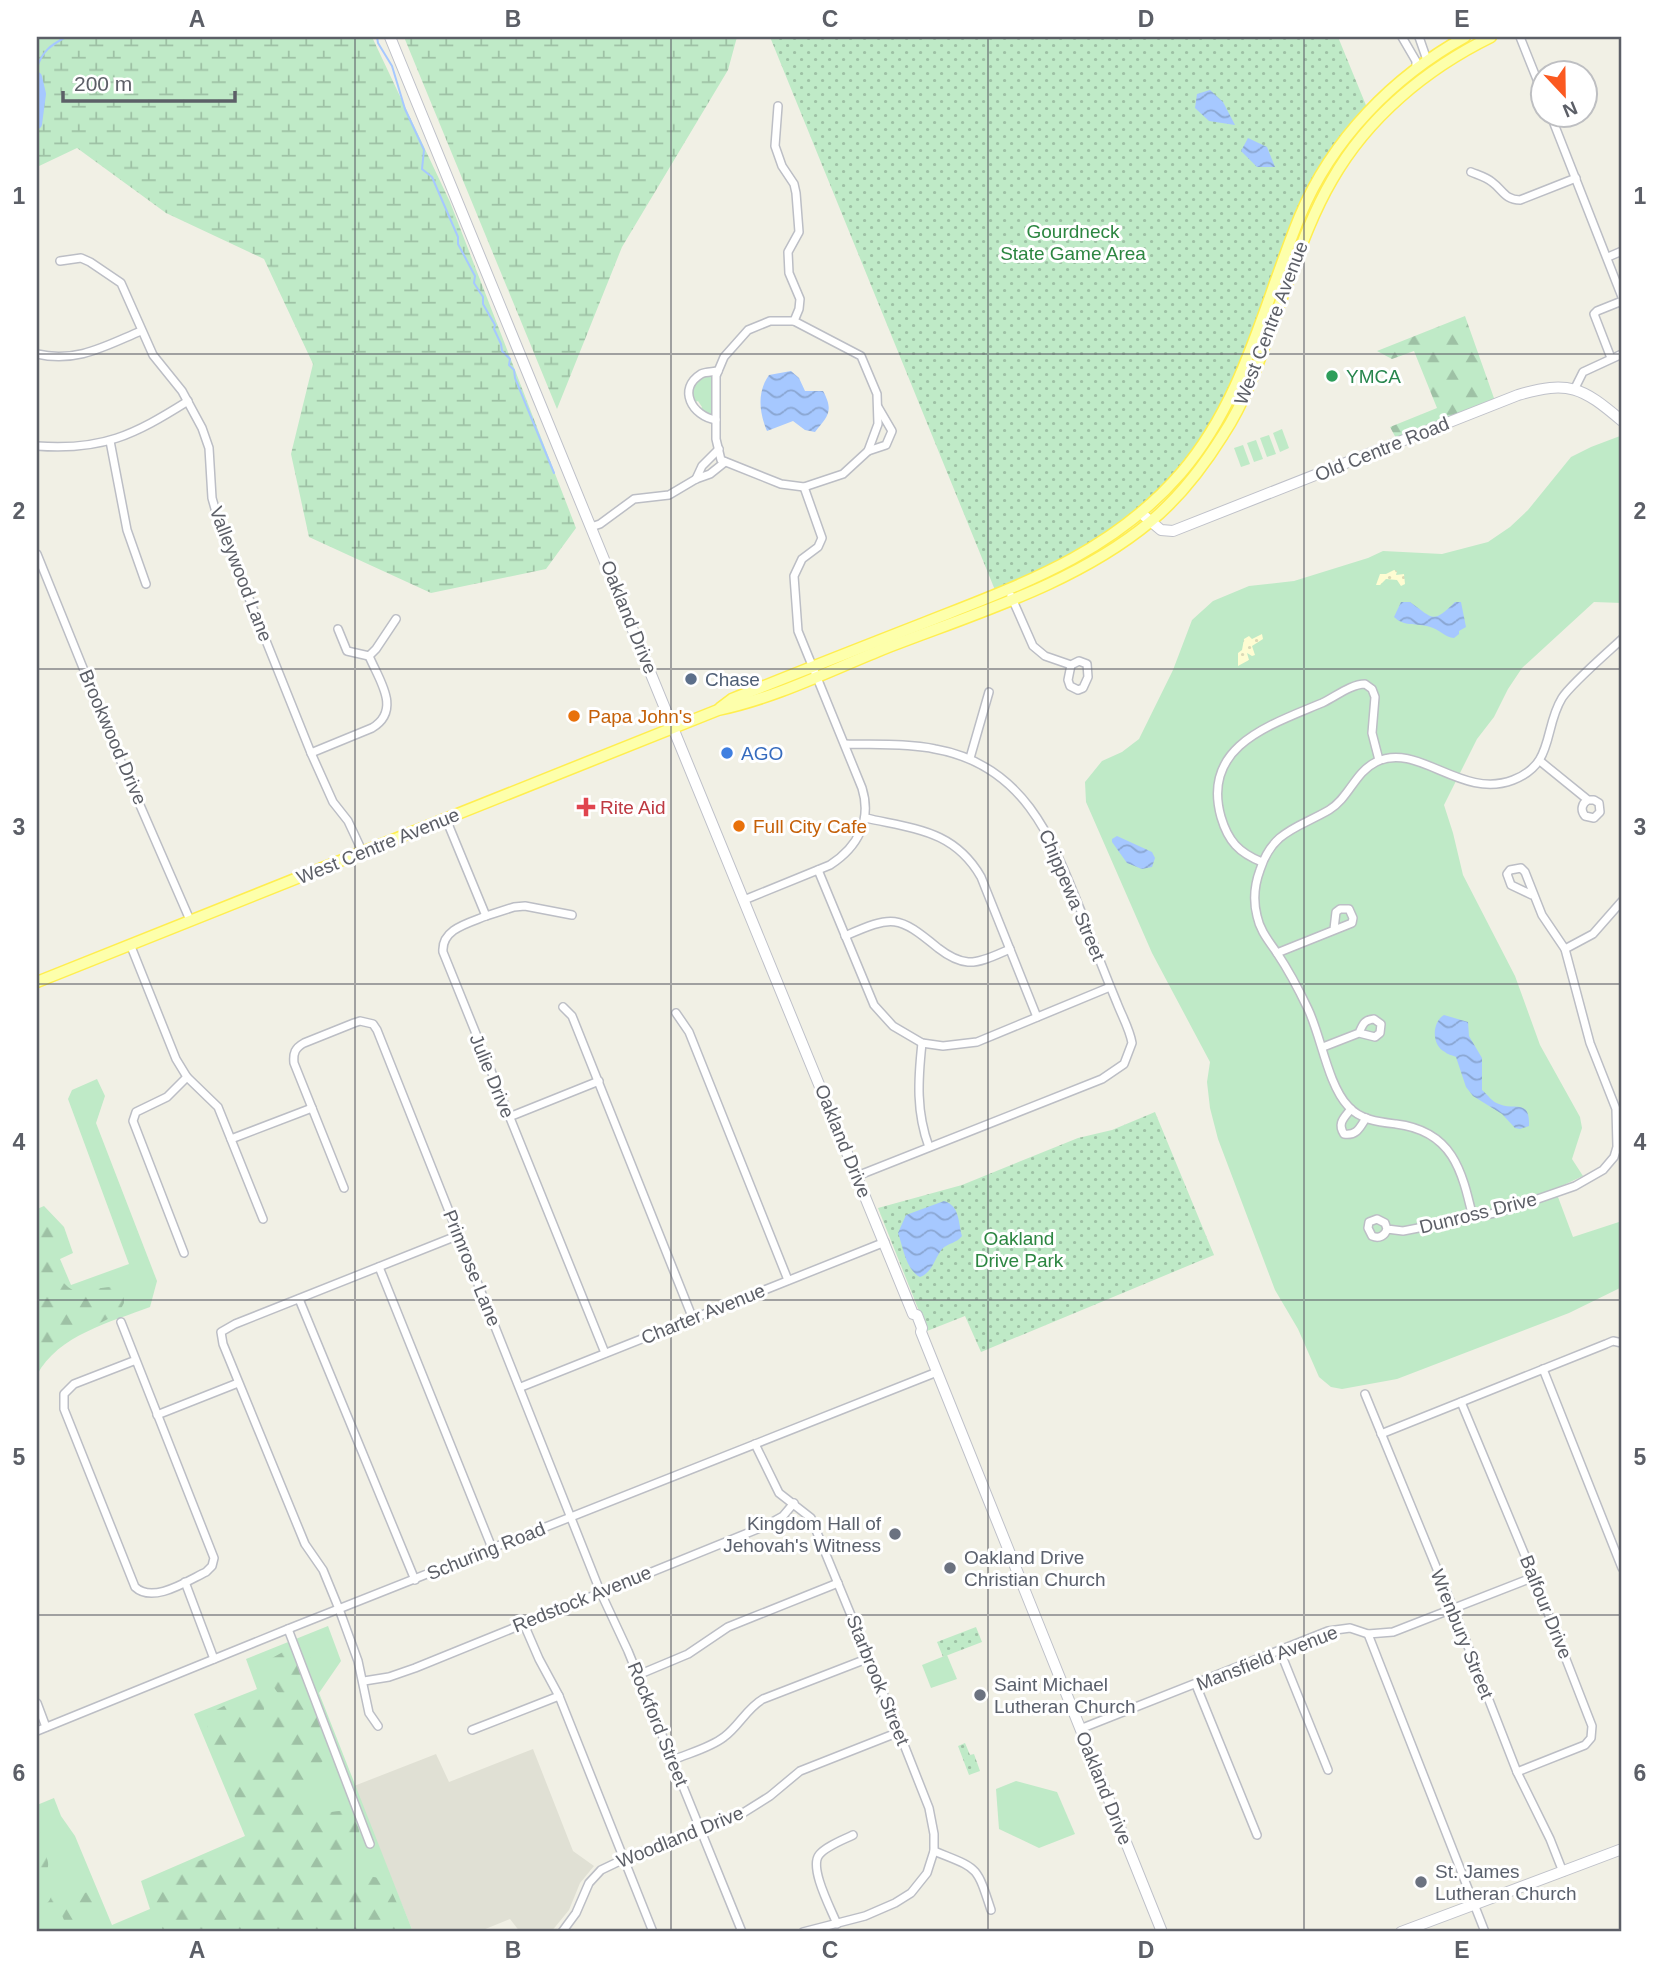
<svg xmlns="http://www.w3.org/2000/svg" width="1659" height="1969" font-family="Arial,sans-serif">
<defs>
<pattern id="forest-firs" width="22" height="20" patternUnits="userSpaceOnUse" patternTransform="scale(1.75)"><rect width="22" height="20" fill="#bfeac7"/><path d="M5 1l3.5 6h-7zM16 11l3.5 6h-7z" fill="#9ec1a5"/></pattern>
<pattern id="wetland-marsh" width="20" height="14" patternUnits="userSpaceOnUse" patternTransform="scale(1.75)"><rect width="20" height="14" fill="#bfeac7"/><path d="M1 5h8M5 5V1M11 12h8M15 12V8" fill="none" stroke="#9ec1a5"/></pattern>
<pattern id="sand-dots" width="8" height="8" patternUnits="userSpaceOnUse" patternTransform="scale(1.75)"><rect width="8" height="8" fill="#fefcd2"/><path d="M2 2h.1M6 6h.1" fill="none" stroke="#dcdab7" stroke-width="1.8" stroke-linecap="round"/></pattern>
<pattern id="park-dots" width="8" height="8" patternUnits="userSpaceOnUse" patternTransform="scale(1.75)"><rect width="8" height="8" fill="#bfeac7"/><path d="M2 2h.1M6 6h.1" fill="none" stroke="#9ec1a5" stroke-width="1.8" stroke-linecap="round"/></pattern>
<pattern id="water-waves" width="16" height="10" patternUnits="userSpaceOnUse" patternTransform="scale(1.75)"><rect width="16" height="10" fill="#a6c8ff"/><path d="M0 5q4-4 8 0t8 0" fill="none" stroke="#8aa6d2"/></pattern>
</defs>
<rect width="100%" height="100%" fill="#f1f0e5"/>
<polygon fill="#e0e0d4" points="533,1749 573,1851 594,1866 580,1883 569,1910 551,1932 520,1932 510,1919 478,1932 413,1932 354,1786 436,1754 449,1782"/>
<g fill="#bfeac7">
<path d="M 712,374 L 714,377 L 711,415 L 699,411 L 702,407 L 698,401 L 693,403 C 689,386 697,378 712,374 Z"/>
<polygon points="1282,429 1289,448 1280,452 1273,433"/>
<polygon points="1269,435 1276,454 1267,457 1260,438"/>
<polygon points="1620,436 1622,436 1622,603 1594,602 1522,668 1508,689 1494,717 1477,739 1444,805 1453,833 1463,875 1515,976 1540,1045 1580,1117 1582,1128 1572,1159 1583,1176 1555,1189 1573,1237 1622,1221 1622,1287 1569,1313 1397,1379 1342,1389 1331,1387 1319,1377 1298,1329 1275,1290 1218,1139 1210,1108 1207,1082 1210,1062 1152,953 1086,802 1085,782 1102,761 1122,752 1139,739 1173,670 1192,620 1213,601 1249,586 1294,581 1368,558 1383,551 1442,554 1488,542 1510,527 1528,510 1571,457 1591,447"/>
<polygon points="1256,440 1263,459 1254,462 1247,443"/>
<polygon points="1243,445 1250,464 1241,467 1234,448"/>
<path d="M 97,1079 L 105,1096 L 96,1123 L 157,1281 L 150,1307 C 111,1322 58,1335 37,1375 L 37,1209 L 44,1206 L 64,1227 L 73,1253 L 60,1259 L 71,1285 L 129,1264 L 68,1099 L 72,1090 Z"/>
<polygon points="328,1626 341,1661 319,1693 413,1932 38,1932 37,1805 54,1798 61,1816 75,1836 112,1925 150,1909 141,1881 245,1836 194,1714 257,1689 246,1659"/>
<polygon points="947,1655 957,1679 931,1688 922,1665"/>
<polygon points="1016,1781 1057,1792 1075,1834 1039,1848 999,1829 996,1789"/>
</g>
<g fill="url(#forest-firs)">
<polygon points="1465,316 1495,401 1397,440 1390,427 1437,408 1414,351 1392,359 1377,351"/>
<path d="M 41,1219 L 47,1219 C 62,1233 45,1273 71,1289 C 86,1299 125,1271 124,1303 C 116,1322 90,1324 74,1334 C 60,1343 46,1353 37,1367 L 37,1221 Z"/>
<path d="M 292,1647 L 302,1647 C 320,1661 310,1680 313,1699 C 315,1716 331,1736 327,1753 C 325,1763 315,1766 309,1774 L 309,1790 L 301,1806 L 312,1815 C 327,1816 343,1803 354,1819 C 359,1826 360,1832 359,1840 C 353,1851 339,1855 342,1868 L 349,1873 L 386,1879 L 410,1932 L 164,1932 C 159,1922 154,1912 153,1901 C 152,1871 218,1856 241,1844 L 248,1835 L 247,1825 L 209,1737 L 206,1718 C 213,1708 250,1694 262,1698 C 264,1703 265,1703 264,1709 C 262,1722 237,1740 252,1755 C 257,1761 267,1757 273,1754 L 277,1743 L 271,1724 L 280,1709 L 282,1699 L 268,1679 L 266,1668 L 272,1658 Z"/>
<path d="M 37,1815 L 41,1818 C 42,1826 39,1834 41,1841 C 45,1860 57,1865 37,1881 Z"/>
<polygon points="55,1889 70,1896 93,1891 97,1896 97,1904 93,1909 79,1915 74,1925 67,1927 61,1913 47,1917 41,1914 41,1909 49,1901"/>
</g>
<g fill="url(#wetland-marsh)">
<polygon points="37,37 372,37 450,202 576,528 546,569 431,593 309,537 291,454 313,364 264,259 166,213 77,148 37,167"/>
<polygon points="404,37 737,37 728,70 622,247 557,409"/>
</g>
<g fill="url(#sand-dots)">
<polygon points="1394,570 1397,571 1396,575 1404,574 1405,584 1401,586 1397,580 1386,579 1380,585 1376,585 1380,574 1386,574"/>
<polygon points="1262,634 1263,639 1252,646 1255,655 1252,656 1247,653 1249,660 1238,666 1238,653 1242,650 1244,639 1249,636 1252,639"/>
</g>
<g fill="url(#park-dots)">
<polygon points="770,37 1338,37 1370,115 1318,183 1229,405 1148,511 997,595"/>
<polygon points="1155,1112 1214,1255 981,1352 965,1316 927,1331 878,1208 962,1185 1078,1138 1112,1130"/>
<polygon points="976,1627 982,1642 943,1657 937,1642"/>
<polygon points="965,1743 970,1755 974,1754 980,1771 969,1775 958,1746"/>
</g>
<g fill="url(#water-waves)">
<polygon points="1210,90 1223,102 1235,125 1209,121 1195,108 1197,94"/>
<polygon points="1248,138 1267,147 1275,167 1257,167 1241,151"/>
<path d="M 791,371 L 799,378 L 805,391 L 823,391 C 834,411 828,416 815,432 L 805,430 L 793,421 L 767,431 C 759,412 757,392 769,375 Z"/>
<path d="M 1401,602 L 1410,602 C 1433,618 1432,625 1455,602 L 1461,602 L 1466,627 L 1459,631 L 1459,634 L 1454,638 C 1445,637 1441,631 1433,628 C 1419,622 1405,628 1394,617 Z"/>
<polygon points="1117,836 1152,852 1155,858 1152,867 1142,869 1127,863 1112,842 1112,839"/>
<path d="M 1444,1015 L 1468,1022 L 1469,1036 L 1482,1058 L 1482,1090 C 1488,1095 1492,1102 1499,1104 C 1515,1111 1530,1098 1529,1126 L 1520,1129 L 1515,1128 L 1502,1114 L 1473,1096 L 1466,1087 L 1456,1057 C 1452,1055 1448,1055 1445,1052 C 1431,1045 1432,1022 1444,1015 Z"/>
<path d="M 944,1201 C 960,1206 958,1222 962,1236 C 957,1243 948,1243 942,1249 C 934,1259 933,1272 920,1277 C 906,1270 903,1247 898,1233 L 906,1215 Z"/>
</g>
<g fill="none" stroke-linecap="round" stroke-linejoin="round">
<g stroke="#a6c8ff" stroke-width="2">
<polyline points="377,37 378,43 392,66 405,109 424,150 422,169 432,177 458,237 458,244 475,276 474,283 483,297 483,304 495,325 494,329 501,344 502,351 510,359 509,365 514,370 515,378 554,473"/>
<path d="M 37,68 C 42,51 51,45 66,37"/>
</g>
<polyline stroke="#a6c8ff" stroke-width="10" points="37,77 41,94 37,124"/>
<g stroke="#bcbec5" stroke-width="10">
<g id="street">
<polyline points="1402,37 1416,61 1416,69"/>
<polyline points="1419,37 1427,60"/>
<polyline points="1520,37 1544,97"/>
<polyline points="778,106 775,146 782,166 794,184 796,193 799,232 788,252 789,273 800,299 799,309 794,321"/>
<polyline points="1551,116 1622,297"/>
<path d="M 1471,172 C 1478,175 1486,177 1492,182 C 1503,190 1505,200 1520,200 L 1576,178"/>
<polyline points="1608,257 1622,251"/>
<polyline points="60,261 81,258 90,262 121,283 153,355 182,391 202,428 209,448 212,498 220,526 311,753 333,802 348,821 363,853"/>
<polygon points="770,321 794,321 861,356 877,394 878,424 868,451 843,474 804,487 781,484 721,460 716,439 716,376 724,357 748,330"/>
<path d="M 37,354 C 77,363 105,346 141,331"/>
<polyline points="1611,358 1594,314 1597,311 1622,301"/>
<polyline points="1575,388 1583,372 1622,354"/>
<path d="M 716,420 C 692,416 677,389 701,374 C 705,372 713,372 718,371"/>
<polyline points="110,441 127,530 146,584"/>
<path d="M 37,446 C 102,451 134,435 188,401"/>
<polyline points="868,451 886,445 892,431 878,407"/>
<polyline points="696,479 702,466 719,449"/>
<polyline points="591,527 600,524 634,499 669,495 696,479 710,474 725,462"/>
<polyline points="37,554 119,757 190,920"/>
<polyline points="1011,596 1033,646 1045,656 1071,665 1068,680 1070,686 1078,690 1083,688 1088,677 1087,664 1079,661 1071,665"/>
<polyline points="338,629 347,651 369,656"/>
<polyline points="369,656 376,649 396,619"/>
<path d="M 845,744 C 874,745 906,743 935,749 C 1031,766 1056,850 1088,929 C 1097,954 1107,979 1117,1003 C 1122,1016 1130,1030 1132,1043 L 1124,1064 L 1102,1079 L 857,1176"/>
<path d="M 311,753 L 372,728 C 402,710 379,680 369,656"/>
<polyline points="970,758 989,692"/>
<path d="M 1540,761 L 1588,800 L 1594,800 L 1599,803 L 1600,812 L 1594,818 L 1585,816 C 1580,810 1582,803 1588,800"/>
<path d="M 866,818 C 914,829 954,830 981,877 L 1037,1017"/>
<path d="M 446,819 L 486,916 C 469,923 441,929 443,952 L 605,1353"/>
<path d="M 1262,862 C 1239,853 1228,841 1221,817 C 1201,746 1270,725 1322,703 C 1335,697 1351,684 1365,684 L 1372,689 L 1375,697 L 1372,733 L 1379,760"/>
<polyline points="818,870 874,1005 893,1026 922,1043 943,1046 977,1042 1110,987"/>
<path d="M 744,900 L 830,865 C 858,847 872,820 862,788 L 798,631 L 794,576 L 802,559 L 818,547 L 822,538 L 804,487"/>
<polyline points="486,916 514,907 525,906 572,915"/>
<path d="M 845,936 C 893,915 898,915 938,948 C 947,955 957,961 968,962 C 981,963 998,954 1010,949"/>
<polyline points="130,944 176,1059 187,1077 218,1107 263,1219"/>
<polyline points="1565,949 1593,934 1622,901"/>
<polyline points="1277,953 1352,923 1353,918 1349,909 1340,909 1336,912 1334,929"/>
<polyline points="563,1007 572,1016 693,1319"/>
<polyline points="676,1013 689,1032 788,1280"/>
<path d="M 922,1043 C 918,1080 916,1112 929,1147"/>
<path d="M 1323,1047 L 1359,1033 L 1375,1037 L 1380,1033 L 1381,1024 L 1374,1019 C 1364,1020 1363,1024 1359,1033"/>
<path d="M 1351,1109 C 1344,1118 1337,1123 1344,1134 C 1357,1136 1360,1127 1366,1118"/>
<polyline points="509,1117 599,1081"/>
<polyline points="231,1139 312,1108"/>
<path d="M 344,1188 L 294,1063 C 293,1053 295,1048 304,1043 L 354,1023 L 360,1021 L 373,1024 L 377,1030 L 600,1591 L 628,1651 L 742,1932"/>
<path d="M 1473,1218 C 1462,1171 1453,1131 1396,1124 C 1379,1122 1360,1120 1348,1106 C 1328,1085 1321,1036 1308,1009 C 1299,990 1289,971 1277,953 C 1269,941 1260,931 1257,916 C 1253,900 1254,886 1260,870 C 1272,831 1298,828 1329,810 C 1349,798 1355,772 1376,762 C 1418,741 1461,800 1513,780 C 1555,764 1543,729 1562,698 C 1571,684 1608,652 1622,639"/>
<path d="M 1387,1229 L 1385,1223 L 1377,1219 L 1369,1222 L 1368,1228 L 1372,1236 C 1379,1239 1385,1236 1387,1229 L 1403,1231 L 1500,1212 L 1575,1186 L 1603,1170 L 1614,1157 L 1617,1147 L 1616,1109 L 1590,1043 L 1565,949 L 1542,915 L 1525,872 L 1521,868 L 1510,870 L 1507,874 L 1511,885 L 1532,895"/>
<polyline points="184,1253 133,1121 136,1112 167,1097 187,1077"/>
<polyline points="379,1267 492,1548"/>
<polyline points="299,1299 415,1580"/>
<path d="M 121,1322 L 214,1558 L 212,1566 L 206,1572 C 187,1581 153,1604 135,1587 L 64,1409 L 64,1394 L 74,1384 L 136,1360"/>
<polyline points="1543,1369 1622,1568"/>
<polyline points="521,1387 885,1242"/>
<polyline points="1365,1394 1453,1608 1517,1772 1550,1839 1563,1872"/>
<polyline points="1461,1402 1534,1577 1592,1726 1591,1738 1585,1745 1517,1772"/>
<polyline points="157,1415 238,1383"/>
<polyline points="1381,1434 1606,1344 1613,1341 1622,1343"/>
<polyline points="755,1444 779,1493 811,1518 899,1732 929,1808 934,1834 934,1851 927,1873 911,1893 895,1903 865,1916 803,1932"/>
<polyline points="185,1582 214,1659"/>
<polyline points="523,1622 539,1659 559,1696 653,1932"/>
<polyline points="288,1629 370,1844"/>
<polyline points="1368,1634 1485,1932"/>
<polyline points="1280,1651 1328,1770"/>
<polyline points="638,1675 688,1654 728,1627 838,1583"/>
<polyline points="364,1681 389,1677 415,1668 765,1526 783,1516 794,1503"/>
<polyline points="1196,1685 1257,1835"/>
<polyline points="37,1703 46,1727"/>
<polyline points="378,1726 369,1713 358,1661 339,1609 323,1570 305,1544 223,1344 221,1332 235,1324 459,1235"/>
<polyline points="1080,1729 1328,1631 1350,1628 1368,1634 1393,1632 1534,1577"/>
<polyline points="472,1730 559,1696"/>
<polyline points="37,1731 288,1629 937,1372"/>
<path d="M 673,1760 C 689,1753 710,1748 724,1737 C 739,1726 747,1708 763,1699 L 869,1658"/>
<path d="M 934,1851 C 978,1869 976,1864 991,1910"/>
<path d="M 837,1924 C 831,1909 809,1868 819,1855 C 826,1846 843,1840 853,1835"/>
<polyline points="562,1932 576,1913 589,1883 601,1870 624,1859 743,1813 770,1796 800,1771 899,1732"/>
</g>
</g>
<g stroke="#bfc1c9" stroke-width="12">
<g id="secondary">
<polyline points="390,37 913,1314 917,1315 922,1328 921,1332 1162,1932"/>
<path d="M 1142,514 L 1161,530 L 1173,531 L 1518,395 C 1569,380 1582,387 1622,421"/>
<polyline points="1401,1932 1622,1849"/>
</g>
</g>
<g stroke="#ffee4f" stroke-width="13">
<g id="primary">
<path d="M 720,708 L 732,699 C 796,673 860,648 924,623 C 1020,585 1111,554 1181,473 C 1244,400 1264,303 1300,216 C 1332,139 1393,77 1465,37"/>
<path d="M 37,982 L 718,710 C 776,698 831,670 886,648 C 976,613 1075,584 1150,522 C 1179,498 1203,467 1223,435 C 1248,397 1262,353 1277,311 C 1294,267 1308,221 1332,180 C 1368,117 1426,69 1491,37"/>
</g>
</g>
<use href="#street" stroke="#fff" stroke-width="7"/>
<use href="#secondary" stroke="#fff" stroke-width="10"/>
<use href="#primary" stroke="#fdffab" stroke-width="10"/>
</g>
<path fill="none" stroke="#5c5f67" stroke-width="2" stroke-opacity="0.55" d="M 355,37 L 355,1932M 671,37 L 671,1932M 988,37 L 988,1932M 1304,37 L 1304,1932M 37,354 L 1622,354M 37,669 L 1622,669M 37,984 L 1622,984M 37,1300 L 1622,1300M 37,1615 L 1622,1615"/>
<circle fill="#2e9e5b" stroke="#fff" stroke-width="2.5" cx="1332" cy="376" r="7"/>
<circle fill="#5c6f8a" stroke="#fff" stroke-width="2.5" cx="691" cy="679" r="7"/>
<g fill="#e8710a" stroke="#fff" stroke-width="2.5">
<circle cx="574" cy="716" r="7"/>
<circle cx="739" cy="826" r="7"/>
</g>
<circle fill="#3f7fe0" stroke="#fff" stroke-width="2.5" cx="727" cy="753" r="7"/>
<path fill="#e0444e" stroke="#fff" stroke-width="2.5" d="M582.5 796.5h7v7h7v7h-7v7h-7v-7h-7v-7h7z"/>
<g fill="#6b7280" stroke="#fff" stroke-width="2.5">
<circle cx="895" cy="1534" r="7"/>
<circle cx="950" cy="1568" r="7"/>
<circle cx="980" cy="1695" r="7"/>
<circle cx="1421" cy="1882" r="7"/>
</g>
<g text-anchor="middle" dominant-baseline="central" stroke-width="6" stroke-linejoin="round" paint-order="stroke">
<g font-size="19" fill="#2c8641" stroke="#fff">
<text x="1073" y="231">Gourdneck<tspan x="1073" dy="22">State Game Area</tspan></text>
<text x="1019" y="1238">Oakland<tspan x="1019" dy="22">Drive Park</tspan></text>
</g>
<g font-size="19" fill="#5c5f67" stroke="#fff">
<text transform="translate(1271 323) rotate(-69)">West Centre Avenue</text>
<text transform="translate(1382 449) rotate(-22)">Old Centre Road</text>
<text transform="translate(241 574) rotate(69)">Valleywood Lane</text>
<text transform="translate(629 617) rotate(68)">Oakland Drive</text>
<text transform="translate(113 737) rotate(67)">Brookwood Drive</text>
<text transform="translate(378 846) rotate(-22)">West Centre Avenue</text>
<text transform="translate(1072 895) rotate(67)">Chippewa Street</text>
<text transform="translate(492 1076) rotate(68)">Julie Drive</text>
<text transform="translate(843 1141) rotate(68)">Oakland Drive</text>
<text transform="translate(1478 1213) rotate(-14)">Dunross Drive</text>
<text transform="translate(472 1268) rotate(68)">Primrose Lane</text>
<text transform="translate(703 1314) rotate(-22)">Charter Avenue</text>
<text transform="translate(486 1551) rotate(-22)">Schuring Road</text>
<text transform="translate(582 1599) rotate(-22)">Redstock Avenue</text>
<text transform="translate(1546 1607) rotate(68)">Balfour Drive</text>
<text transform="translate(1462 1634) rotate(68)">Wrenbury Street</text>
<text transform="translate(1267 1658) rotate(-21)">Mansfield Avenue</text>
<text transform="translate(878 1680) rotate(68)">Starbrook Street</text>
<text transform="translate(658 1724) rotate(68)">Rockford Street</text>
<text transform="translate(1104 1788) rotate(68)">Oakland Drive</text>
<text transform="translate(680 1837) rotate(-22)">Woodland Drive</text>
</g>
<g font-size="19" fill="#27864d" stroke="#fff" text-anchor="start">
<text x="1346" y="376">YMCA</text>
</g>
<g font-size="19" fill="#4e5e75" stroke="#fff" text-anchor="start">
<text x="705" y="679">Chase</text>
</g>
<g font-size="19" fill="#c56008" stroke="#fff" text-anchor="start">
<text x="588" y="716">Papa John's</text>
<text x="753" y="826">Full City Cafe</text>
</g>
<g font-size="19" fill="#366cbe" stroke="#fff" text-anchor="start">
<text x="741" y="753">AGO</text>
</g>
<g font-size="19" fill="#be3a42" stroke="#fff" text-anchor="start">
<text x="600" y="807">Rite Aid</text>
</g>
<g font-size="19" fill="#5b616d" stroke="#fff" text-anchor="start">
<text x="881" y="1523" text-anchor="end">Kingdom Hall of<tspan x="881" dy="22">Jehovah's Witness</tspan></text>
<text x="964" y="1557">Oakland Drive<tspan x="964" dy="22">Christian Church</tspan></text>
<text x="994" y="1684">Saint Michael<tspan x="994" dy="22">Lutheran Church</tspan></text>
<text x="1435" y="1871">St. James<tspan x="1435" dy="22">Lutheran Church</tspan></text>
</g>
</g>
<rect width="1659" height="1969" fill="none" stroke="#ffffff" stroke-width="77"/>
<g transform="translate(1564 94) rotate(158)"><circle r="33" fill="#ffffff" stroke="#bebfc2" stroke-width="2"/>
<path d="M0-5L12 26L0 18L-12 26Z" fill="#fb5920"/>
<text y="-10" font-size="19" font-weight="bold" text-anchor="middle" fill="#5c5f67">N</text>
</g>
<path d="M63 91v10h172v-10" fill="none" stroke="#5c5f67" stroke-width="3.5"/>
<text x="74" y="91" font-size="21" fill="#5c5f67" stroke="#ffffff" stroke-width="5" paint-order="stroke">200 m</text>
<rect x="38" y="38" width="1582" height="1892" fill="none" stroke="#5c5f67" stroke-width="2.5"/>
<g font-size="23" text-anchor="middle" font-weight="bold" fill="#5c5f67">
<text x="197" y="27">A</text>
<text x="513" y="27">B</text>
<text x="830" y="27">C</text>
<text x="1146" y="27">D</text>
<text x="1462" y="27">E</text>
<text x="19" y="204">1</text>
<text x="1640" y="204">1</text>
<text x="19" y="519">2</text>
<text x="1640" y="519">2</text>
<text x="19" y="835">3</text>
<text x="1640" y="835">3</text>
<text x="19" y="1150">4</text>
<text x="1640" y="1150">4</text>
<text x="19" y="1465">5</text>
<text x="1640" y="1465">5</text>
<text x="19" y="1781">6</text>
<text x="1640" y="1781">6</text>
<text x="197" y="1958">A</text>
<text x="513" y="1958">B</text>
<text x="830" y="1958">C</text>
<text x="1146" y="1958">D</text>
<text x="1462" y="1958">E</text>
</g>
</svg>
